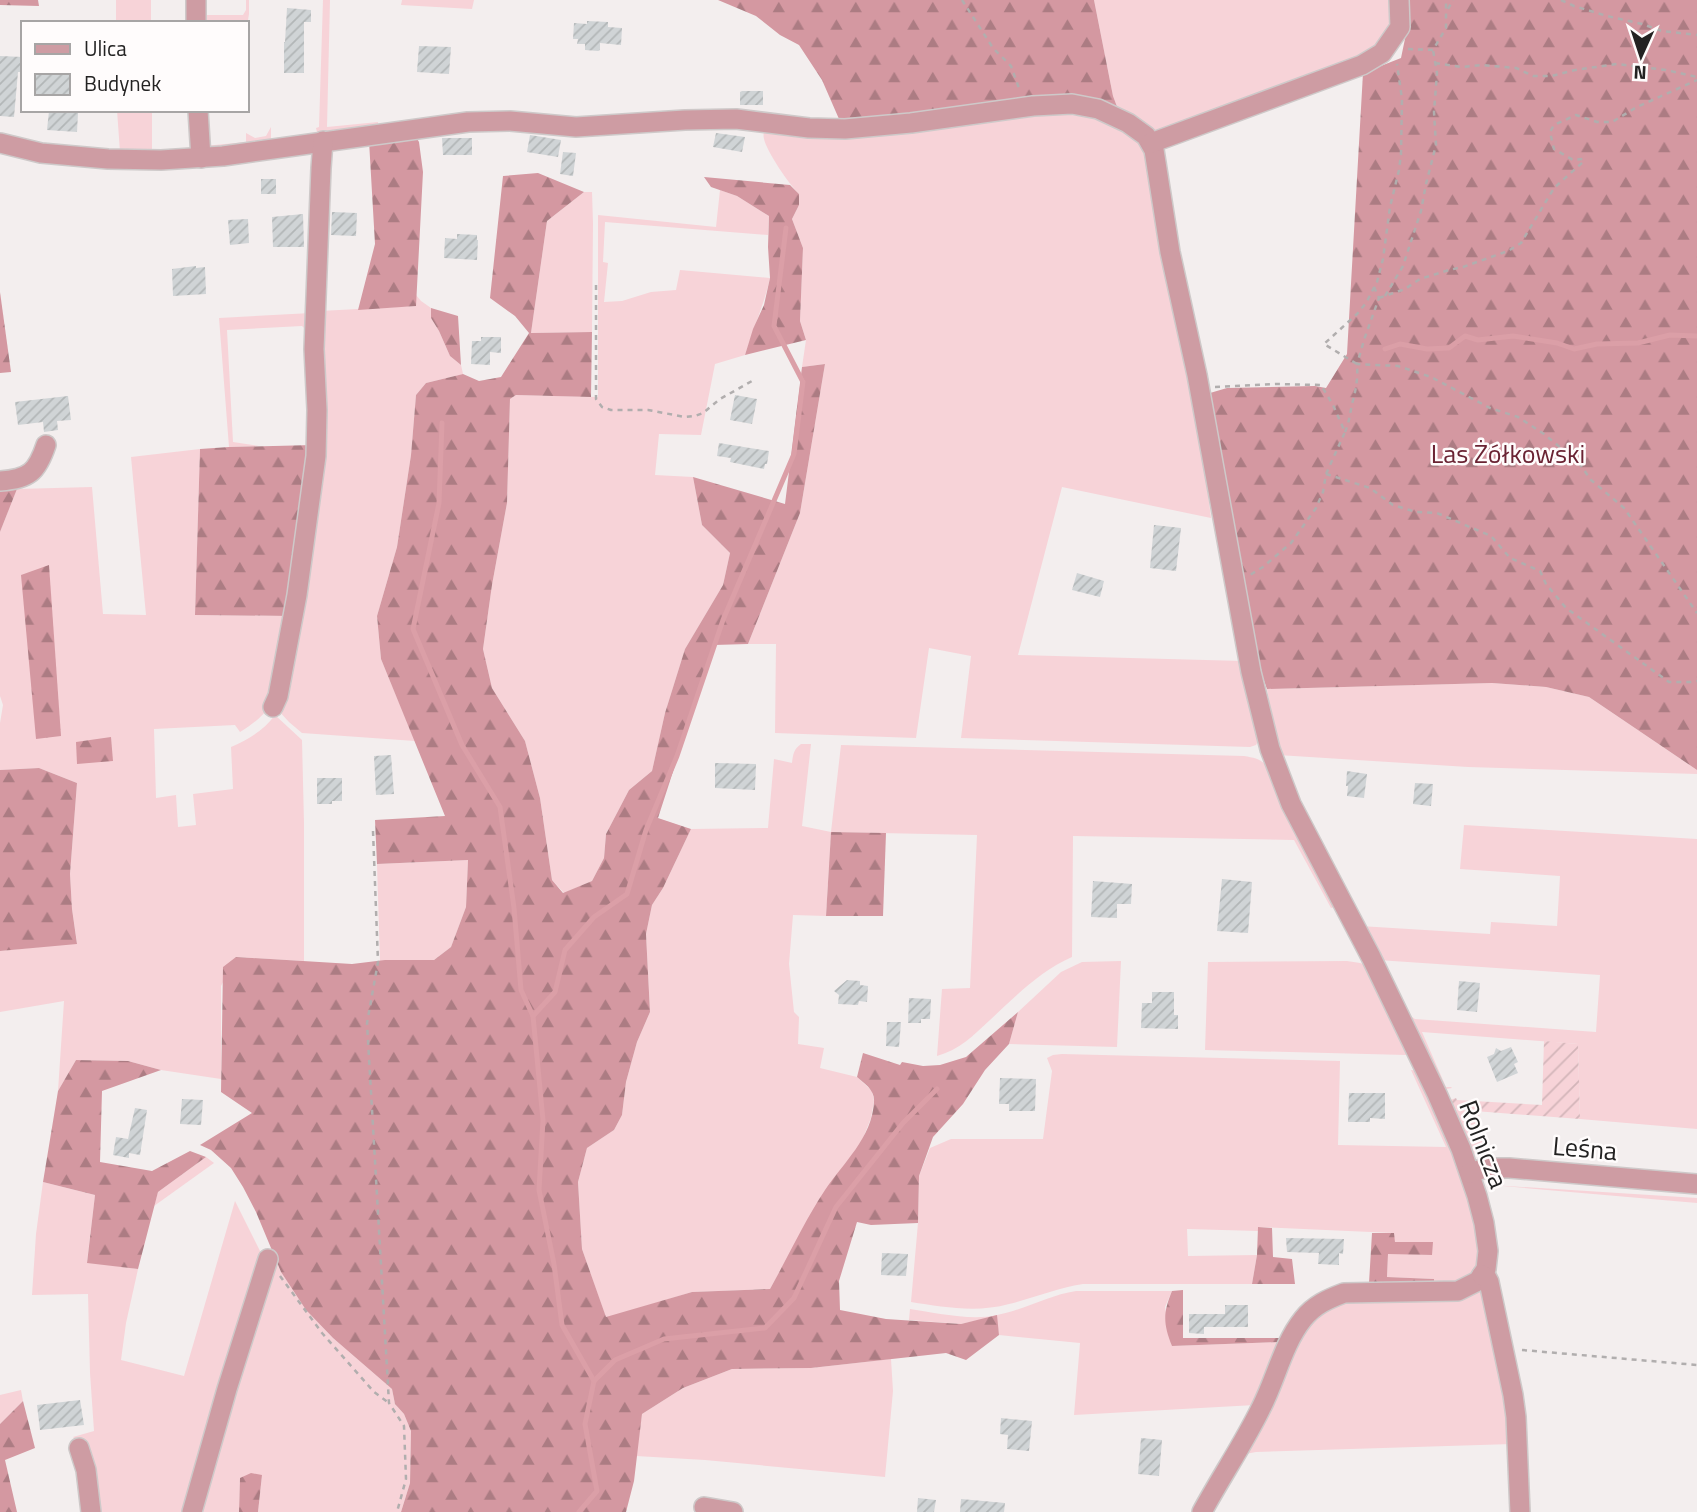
<svg xmlns="http://www.w3.org/2000/svg" width="1697" height="1512" font-family="'Titillium Web',sans-serif">
<defs>
<pattern id="forest-firs" width="22" height="20" patternUnits="userSpaceOnUse" patternTransform="scale(1.75)"><rect width="22" height="20" fill="#d498a1"/><path d="M5 1l3.5 6h-7zM16 11l3.5 6h-7z" fill="#ac7c83"/></pattern>
<pattern id="garden-furrows" width="10" height="10" patternUnits="userSpaceOnUse" patternTransform="scale(1.75)"><rect width="10" height="10" fill="#f7d3d8"/><path d="M-1 1l2-2M0 10L10 0M9 11l2-2" fill="none" stroke="#d3b5b9"/></pattern>
<pattern id="building-hatch" width="6" height="6" patternUnits="userSpaceOnUse" patternTransform="scale(1.75)"><rect width="6" height="6" fill="#d0d4d6"/><path d="M-1 1l2-2M0 6l6-6M5 7l2-2" fill="none" stroke="#b2b6b7"/></pattern>
</defs>
<rect width="100%" height="100%" fill="#f3eeee"/>
<g fill="#f7d3d8">
<rect x="116" y="0" width="35" height="23"/>
<polygon points="246,0 249,0 249,14 247,26 247,23 200,23 204,15 243,15 246,10"/>
<polygon points="323,0 330,0 327,127 378,122 378,129 318,136 316,128 319,127"/>
<polygon points="402,0 474,0 472,9 401,5"/>
<polygon points="1094,0 1396,0 1392,28 1369,56 1163,132 1149,132 1119,112 1113,96"/>
<polygon points="117,110 152,110 152,157 120,152"/>
<path d="M 1057,114 C 1096,116 1113,122 1144,146 L 1196,401 L 1211,518 L 1062,487 L 1018,655 L 1243,661 L 1258,741 L 1256,745 L 1250,747 L 961,738 L 971,656 L 929,648 L 916,738 L 775,733 L 776,644 L 748,644 L 800,513 L 825,364 L 802,367 L 806,340 L 800,321 L 803,248 L 792,219 L 799,205 L 799,194 C 789,184 767,152 764,139 C 763,136 764,129 764,127 L 934,128 Z"/>
<polygon points="271,127 271,141 215,152 204,146 246,142 246,133 255,138 266,136"/>
<path d="M 720,190 L 737,196 L 769,216 L 768,235 L 605,222 L 603,262 L 608,263 L 604,302 L 622,301 L 651,292 L 676,290 L 680,270 L 770,278 C 764,305 753,329 745,355 L 715,364 L 701,435 L 659,434 L 655,475 L 693,477 L 702,525 L 730,553 L 723,585 L 685,649 L 665,713 L 652,771 L 629,790 L 606,834 L 604,858 L 592,881 L 564,893 L 552,880 L 540,798 L 525,741 L 492,688 L 483,649 L 492,585 L 507,503 L 510,399 L 516,395 L 598,397 L 598,215 L 716,227 Z"/>
<polygon points="584,192 592,192 593,223 592,332 531,333 547,221"/>
<polygon points="416,295 421,301 431,308 431,318 439,331 450,356 461,365 463,374 426,383 416,395 411,455 397,547 377,616 381,659 415,741 302,733 289,722 278,710 296,622 320,311 415,306"/>
<polygon points="311,313 306,330 302,326 227,330 233,442 259,446 229,447 219,318"/>
<path d="M 200,449 L 195,615 L 290,616 L 271,705 C 262,717 253,724 240,732 L 235,725 L 154,729 L 156,798 L 176,795 L 178,827 L 196,825 L 193,794 L 233,789 L 231,747 C 249,739 263,731 275,715 L 302,740 L 304,823 L 304,961 L 236,957 L 221,986 L 221,1079 L 161,1070 L 128,1061 L 76,1060 L 58,1091 L 64,1001 L 0,1012 L 0,951 L 77,943 L 72,909 L 70,874 L 77,783 L 39,768 L 0,770 L 0,723 L 3,705 L 0,696 L 0,532 L 17,489 L 92,487 L 103,614 L 146,615 L 131,457 Z"/>
<polygon points="1492,683 1546,687 1589,697 1697,770 1697,774 1468,767 1278,755 1267,689"/>
<path d="M 801,744 L 811,744 L 802,826 L 831,832 L 841,745 L 1244,756 C 1255,758 1262,759 1268,768 L 1338,906 L 1331,908 L 1294,840 L 1073,836 L 1072,957 C 1040,971 1016,996 990,1020 C 974,1035 959,1050 937,1056 L 942,989 L 970,988 L 977,835 L 831,832 L 826,916 L 793,915 L 789,964 L 794,1012 L 799,1017 L 798,1044 L 824,1048 L 820,1068 L 857,1077 L 872,1091 L 874,1101 L 871,1118 L 861,1143 L 825,1191 L 770,1289 L 692,1292 L 606,1318 L 582,1249 L 578,1182 L 587,1148 L 614,1130 L 622,1115 L 626,1082 L 637,1042 L 650,1012 L 646,934 L 652,905 L 663,888 L 691,829 L 768,828 L 774,759 L 792,763 C 793,754 794,749 801,744 Z"/>
<polygon points="1464,825 1697,839 1697,1129 1580,1119 1578,1044 1422,1032 1446,1087 1451,1087 1452,1088 1440,1090 1405,1012 1415,1019 1596,1032 1600,975 1378,960 1360,926 1490,934 1491,922 1557,926 1560,876 1460,869"/>
<polygon points="468,860 466,907 451,947 434,960 380,961 377,864"/>
<polygon points="1121,961 1117,1047 1009,1044 1018,1012 1061,972 1082,962"/>
<polygon points="1347,961 1360,963 1366,965 1408,1052 1406,1055 1205,1050 1208,962"/>
<path d="M 1062,1054 L 1340,1061 L 1338,1145 L 1446,1147 L 1411,1070 L 1418,1071 L 1432,1094 L 1482,1236 L 1477,1265 L 1473,1272 L 1461,1282 L 1434,1287 L 1434,1279 L 1387,1277 L 1388,1253 L 1432,1255 L 1395,1242 L 1393,1233 L 1259,1227 L 1258,1231 L 1187,1229 L 1188,1256 L 1257,1255 L 1252,1284 L 1083,1284 C 1057,1288 1034,1298 1009,1304 C 977,1313 942,1307 911,1302 L 918,1223 L 919,1176 L 930,1148 L 951,1139 L 1043,1139 L 1052,1071 L 1047,1058 L 1053,1055 Z"/>
<polygon points="1449,1109 1479,1112 1480,1135 1488,1157 1477,1157 1466,1144"/>
<polygon points="206,1157 214,1163 154,1206 158,1192"/>
<polygon points="43,1182 95,1195 87,1262 138,1269 126,1323 121,1360 184,1376 235,1201 264,1259 188,1512 95,1512 82,1446 73,1437 94,1431 90,1373 88,1294 32,1295 36,1234"/>
<polygon points="1491,1185 1697,1198 1697,1203"/>
<polygon points="273,1254 281,1272 306,1310 333,1338 392,1389 395,1404 404,1414 411,1431 410,1483 401,1512 258,1512 262,1475 240,1478 239,1512 199,1512"/>
<polygon points="1486,1289 1512,1444 1256,1452 1240,1455 1306,1325 1319,1315 1343,1302"/>
<path d="M 1076,1291 L 1172,1291 L 1165,1307 L 1172,1346 L 1281,1342 L 1255,1405 L 1074,1415 L 1080,1343 L 999,1335 L 996,1316 L 961,1324 L 909,1320 L 910,1309 C 937,1313 971,1321 997,1315 C 1024,1310 1049,1295 1076,1291 Z"/>
<polygon points="891,1359 893,1391 885,1477 705,1460 636,1456 642,1414 683,1388 732,1369 811,1368"/>
<polygon points="21,1390 23,1401 0,1424 0,1395"/>
</g>
<g fill="url(#forest-firs)">
<polygon points="0,0 38,0 39,6 0,5"/>
<polygon points="718,0 1094,0 1113,96 1119,112 1099,105 850,123 839,119 822,80 799,45 780,35 756,16"/>
<polygon points="1406,0 1697,0 1697,770 1589,697 1546,687 1492,683 1267,689 1258,664 1210,393 1227,388 1315,386 1326,388 1347,354 1363,73 1401,58 1406,34"/>
<polygon points="416,137 419,142 423,172 416,306 358,310 375,244 369,141"/>
<path d="M 538,173 L 584,192 L 547,221 L 531,333 L 592,332 L 591,397 L 516,395 L 510,399 L 507,503 L 492,585 L 483,649 L 492,688 L 525,741 L 540,798 L 552,880 L 563,893 L 592,881 L 604,858 L 606,834 L 629,790 L 652,771 L 665,713 L 685,649 L 723,585 L 730,553 L 702,525 L 693,477 L 785,504 L 802,367 L 825,364 L 800,513 L 748,644 L 714,645 L 658,818 L 691,829 L 663,888 L 652,905 L 646,934 L 650,1012 L 637,1042 L 626,1082 L 622,1115 L 614,1130 L 587,1148 L 578,1182 L 582,1249 L 606,1317 L 692,1292 L 770,1289 C 788,1257 805,1220 825,1190 C 843,1163 872,1138 874,1102 C 875,1090 865,1084 857,1077 L 863,1053 L 900,1065 L 902,1062 L 923,1066 L 940,1065 L 966,1057 L 1018,1012 L 1009,1044 L 985,1070 L 963,1104 L 933,1137 L 919,1176 L 918,1223 L 871,1225 L 857,1222 L 839,1281 L 840,1310 L 886,1319 L 961,1324 L 997,1315 L 999,1335 L 966,1360 L 946,1353 L 811,1368 L 732,1369 L 683,1388 L 642,1414 L 634,1481 L 626,1512 L 401,1512 L 410,1483 L 411,1431 L 404,1414 L 395,1404 L 392,1389 L 333,1338 L 306,1310 L 281,1272 L 256,1212 L 243,1187 L 231,1168 L 211,1150 L 200,1145 L 252,1113 L 221,1092 L 223,967 L 236,957 L 352,964 L 385,960 L 434,960 L 451,947 L 466,907 L 468,860 L 377,864 L 375,820 L 445,816 L 381,659 L 377,616 L 397,547 L 411,455 L 416,395 L 426,383 L 463,374 L 479,381 L 501,377 L 529,333 L 515,316 L 490,298 L 503,176 Z"/>
<polygon points="704,177 790,185 799,194 799,205 792,219 803,248 800,321 806,340 745,355 753,329 764,305 770,278 768,247 769,216 737,196 711,187"/>
<polygon points="0,292 11,372 0,373"/>
<polygon points="431,308 458,316 461,365 450,356 439,331 431,318"/>
<polygon points="313,445 290,616 195,615 200,449 229,447"/>
<polygon points="0,489 17,489 0,532"/>
<polygon points="49,565 61,736 36,739 21,575"/>
<polygon points="111,737 113,761 77,764 76,742"/>
<polygon points="39,768 77,783 70,874 72,909 77,944 0,951 0,770"/>
<polygon points="831,832 886,833 883,916 826,916"/>
<polygon points="76,1060 128,1061 161,1070 102,1091 100,1162 152,1171 190,1151 206,1157 158,1192 138,1269 87,1263 95,1195 43,1182 58,1091"/>
<polygon points="1258,1227 1272,1228 1273,1257 1292,1259 1295,1284 1252,1284 1257,1255"/>
<polygon points="1372,1233 1394,1233 1395,1242 1433,1242 1432,1255 1388,1254 1387,1277 1434,1279 1434,1287 1369,1283"/>
<path d="M 1183,1290 L 1183,1338 L 1283,1338 L 1281,1342 L 1172,1346 C 1163,1323 1163,1313 1172,1291 Z"/>
<polygon points="23,1401 35,1448 5,1460 17,1512 0,1512 0,1424"/>
<polygon points="251,1473 262,1475 258,1512 239,1512 240,1478"/>
</g>
<polygon fill="url(#garden-furrows)" points="1544,1041 1578,1044 1580,1119 1449,1109 1450,1100 1456,1098 1457,1100 1542,1105"/>
<g fill="none" stroke-linecap="round" stroke-linejoin="round">
<g stroke="#db9fa7" stroke-width="5">
<polyline points="1385,349 1400,344 1427,349 1449,348 1465,336 1478,340 1513,336 1557,343 1574,349 1597,344 1638,343 1670,335 1697,336"/>
<polyline points="442,423 439,503 413,629 462,745 500,807 514,908 521,990 533,1016 543,1120 539,1190 554,1264 562,1325 594,1381 585,1424 597,1491 579,1512"/>
<polyline points="533,1016 555,992 565,950 594,917 627,894 646,830 677,756 723,620 794,454 803,382 774,326 786,228"/>
<polyline points="594,1381 615,1360 664,1339 765,1328 794,1298 836,1207 903,1123 937,1089"/>
</g>
</g>
<g fill="url(#building-hatch)">
<polygon points="287,8 311,10 311,22 304,22 304,73 284,73 284,42 285,42"/>
<polygon points="587,21 608,22 608,27 622,28 621,45 600,43 600,50 598,51 585,50 585,44 577,44 578,39 573,39 574,23 587,24"/>
<polygon points="419,46 451,47 449,74 417,72"/>
<polygon points="0,56 23,57 23,72 18,72 14,117 0,116"/>
<polygon points="742,91 763,91 763,105 740,105 740,92"/>
<polygon points="49,111 78,113 77,132 47,130"/>
<polygon points="716,133 745,137 742,152 713,147"/>
<polygon points="530,135 561,140 558,157 527,152"/>
<polygon points="442,138 472,138 472,155 443,155"/>
<polygon points="563,152 576,153 573,176 560,174"/>
<rect x="261" y="179" width="15" height="15"/>
<polygon points="332,212 357,213 356,236 331,235"/>
<polygon points="303,214 304,247 273,247 272,217"/>
<polygon points="248,219 249,243 230,245 228,220"/>
<polygon points="457,234 477,235 477,240 478,240 477,260 444,258 445,238 457,239"/>
<polygon points="196,266 196,268 205,267 206,294 173,296 172,269"/>
<polygon points="481,337 501,337 501,353 490,352 490,365 471,364 472,341 481,341"/>
<polygon points="735,395 757,399 752,424 730,420"/>
<polygon points="68,396 71,420 57,421 58,430 44,432 43,422 18,425 15,402"/>
<polygon points="719,443 769,451 767,464 765,464 764,469 730,462 731,458 717,456"/>
<polygon points="1154,525 1181,528 1176,571 1150,568"/>
<polygon points="1077,573 1104,581 1100,597 1072,590"/>
<polygon points="391,755 394,794 376,795 374,756"/>
<polygon points="715,763 756,764 755,790 715,788"/>
<polygon points="1347,771 1367,774 1364,798 1347,796 1348,786 1346,786"/>
<polygon points="317,778 342,778 342,801 332,801 332,804 317,804"/>
<polygon points="1415,783 1433,784 1431,806 1413,804"/>
<polygon points="1222,879 1252,882 1248,933 1217,931"/>
<polygon points="1093,881 1132,884 1131,904 1117,904 1117,918 1091,917"/>
<polygon points="847,980 860,981 860,985 868,986 867,1002 859,1001 858,1005 838,1004 839,995 834,991"/>
<polygon points="1459,981 1480,983 1477,1012 1457,1010"/>
<polygon points="1152,992 1174,992 1174,1015 1178,1015 1178,1029 1141,1028 1142,1003 1152,1003"/>
<polygon points="909,998 931,999 930,1019 921,1019 921,1023 908,1023"/>
<polygon points="887,1022 901,1022 899,1047 886,1046"/>
<polygon points="1511,1047 1518,1062 1514,1064 1518,1073 1497,1082 1487,1057 1494,1054 1496,1048 1501,1051"/>
<polygon points="1000,1078 1036,1079 1035,1111 1009,1111 1009,1104 999,1104"/>
<polygon points="1349,1093 1385,1093 1385,1119 1370,1118 1370,1122 1348,1122"/>
<polygon points="182,1099 203,1100 201,1125 180,1124"/>
<polygon points="135,1108 147,1110 140,1155 129,1153 129,1158 113,1155 116,1137 128,1139"/>
<polygon points="1286,1238 1344,1239 1343,1254 1339,1253 1339,1265 1318,1264 1319,1253 1287,1252"/>
<polygon points="882,1253 908,1254 906,1276 881,1275"/>
<polygon points="1225,1305 1248,1305 1248,1327 1204,1327 1204,1334 1189,1333 1189,1314 1225,1314"/>
<polygon points="80,1400 84,1425 40,1430 37,1405"/>
<polygon points="1001,1418 1032,1421 1029,1451 1007,1449 1008,1435 1000,1434"/>
<polygon points="1141,1438 1162,1440 1159,1476 1138,1474"/>
<polygon points="918,1498 936,1500 934,1512 917,1512"/>
<polygon points="961,1499 1005,1503 1004,1512 960,1512"/>
</g>
<g fill="none" stroke-linecap="round" stroke-linejoin="round">
<g stroke="#cec9c9" stroke-width="22">
<g id="minor">
<polyline points="196,23 196,0"/>
<polyline points="198,110 201,158"/>
<path d="M 0,143 L 41,153 L 108,159 L 161,160 L 223,156 L 468,122 L 510,121 L 576,127 L 685,120 L 736,119 L 809,128 L 845,129 L 911,123 L 1033,106 L 1072,104 L 1098,109 L 1128,123 L 1146,136 L 1154,150 L 1170,252 L 1197,375 L 1251,672 L 1270,749 L 1291,804 L 1371,957 L 1437,1094 L 1461,1149 L 1477,1196 L 1484,1223 L 1488,1251 L 1486,1269 L 1478,1281 L 1458,1291 L 1344,1293 C 1328,1299 1314,1305 1303,1319 C 1283,1344 1276,1379 1261,1408 C 1244,1443 1221,1477 1202,1512"/>
<polyline points="1151,143 1362,65 1382,53 1400,27 1399,0"/>
<path d="M 0,481 C 29,479 37,472 46,445"/>
<polyline points="273,707 278,696 297,595 316,456 317,410 314,349 321,168 323,141"/>
<polyline points="1470,1173 1485,1168 1509,1168 1697,1184"/>
<polyline points="1482,1275 1487,1278 1489,1282 1513,1395 1516,1417 1520,1512"/>
<polyline points="79,1448 86,1470 91,1512"/>
<polyline points="704,1507 733,1512"/>
<polyline points="192,1512 227,1389 268,1259"/>
</g>
</g>
<g stroke="#b1aeae" stroke-width="2.5" stroke-dasharray="5 5" stroke-linecap="butt">
<polyline points="962,0 993,48 1011,66 1020,91"/>
<polyline points="1561,0 1574,6 1607,16 1642,24 1662,31 1697,35"/>
<polyline points="1448,9 1453,0"/>
<polyline points="1408,49 1433,50 1446,28 1446,0"/>
<polyline points="1435,63 1462,67 1481,65 1516,68 1533,76 1552,76 1575,70 1617,64 1666,70 1697,77"/>
<polyline points="596,285 596,399 602,407 611,410 648,410 685,417 695,416 703,413 720,399 752,381"/>
<polyline points="1374,287 1379,298 1365,337 1357,364 1398,366 1431,377 1490,408 1518,417 1544,434 1579,463 1591,480 1624,508 1697,613"/>
<polyline points="1385,296 1403,266 1421,211 1426,184 1436,145 1434,112 1437,73 1433,50"/>
<polyline points="1379,298 1405,289 1420,279 1449,270 1463,267 1508,251 1521,243 1554,188 1583,162 1583,159 1573,160 1554,149 1550,132 1554,125 1576,115 1597,122 1612,122 1637,107 1697,80"/>
<polyline points="1215,387 1275,384 1321,385 1333,405 1345,432 1326,474 1323,492 1316,508 1291,543 1263,567 1250,575"/>
<path d="M 1345,432 C 1349,423 1350,414 1352,404 C 1356,390 1358,379 1357,364 L 1324,344 L 1357,314 L 1366,303 L 1377,282 L 1383,259 L 1390,207 L 1399,170 L 1401,154 L 1402,99 L 1397,64"/>
<polyline points="1326,474 1370,488 1393,505 1416,512 1437,513 1491,536 1510,558 1540,571 1546,584 1566,608 1669,682 1691,682 1697,681"/>
<polyline points="373,831 378,962 367,1023 389,1403 404,1426 406,1479 397,1512"/>
<polyline points="280,1276 322,1333 374,1392 389,1403"/>
<polyline points="1522,1350 1697,1365"/>
</g>
<use href="#minor" stroke="#ce9ca3" stroke-width="19"/>
</g>
<g text-anchor="middle" dominant-baseline="central" stroke-width="5" stroke-linejoin="round" paint-order="stroke">
<g font-size="26" fill="#6a2333" stroke="#fffcfc">
<text x="1508" y="453">Las Żółkowski</text>
</g>
<g font-size="26" fill="#232222" stroke="#fffcfc">
<text transform="translate(1484 1144) rotate(69)">Rolnicza</text>
<text transform="translate(1585 1148) rotate(5)">Leśna</text>
</g>
</g>
<rect x="21" y="21" width="228" height="91" fill="#fffcfc" stroke="#a7a5a5" stroke-width="2"/>
<rect x="35" y="44" width="35" height="10" fill="#ce9ca3" stroke="#a7a5a5" stroke-width="2"/>
<text x="84" y="56" font-size="21" fill="#232222">Ulica</text>
<rect x="35" y="74" width="35" height="21" fill="url(#building-hatch)" stroke="#a7a5a5" stroke-width="2"/>
<text x="84" y="91" font-size="21" fill="#232222">Budynek</text>
<g transform="translate(1641 56) rotate(183)" stroke="#fffcfc" stroke-width="5" paint-order="stroke">
<path d="M0-5L12 26L0 18L-12 26Z" fill="#232222"/>
<text y="-10" font-size="19" font-weight="bold" text-anchor="middle" fill="#232222">N</text>
</g>
</svg>
